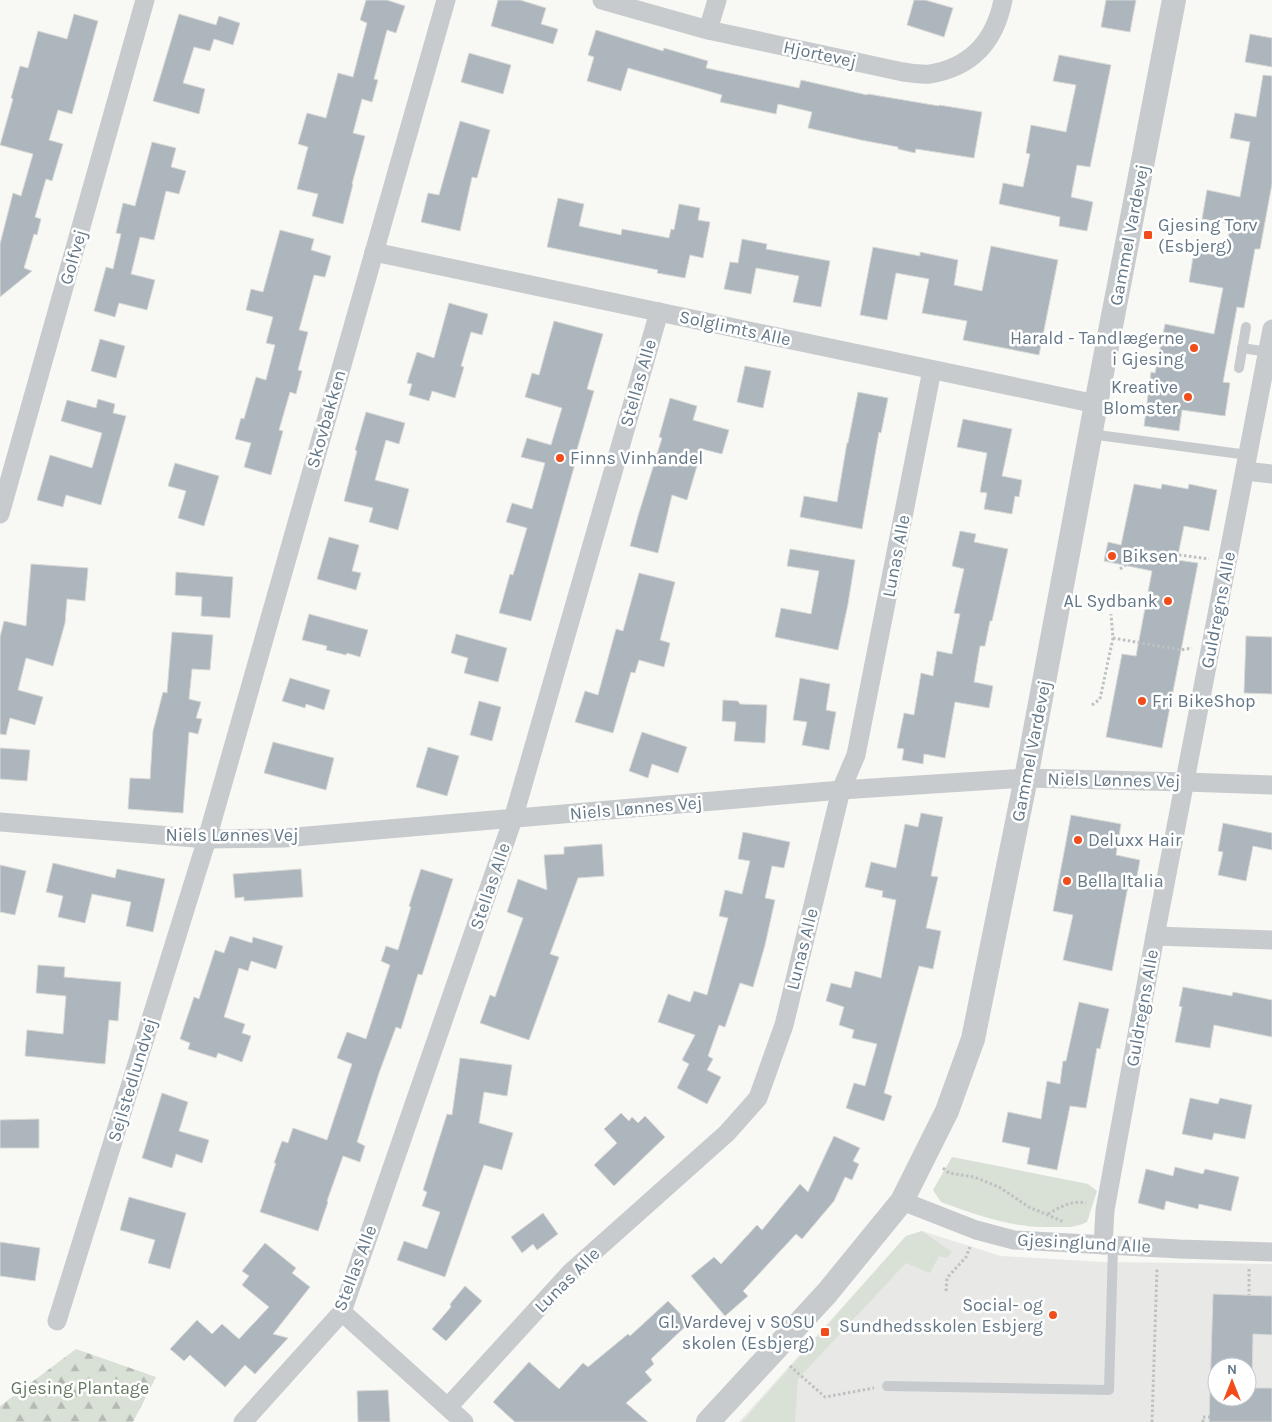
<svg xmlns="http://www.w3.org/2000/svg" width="1272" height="1422" font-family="Karla,sans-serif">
<defs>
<pattern id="forest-firs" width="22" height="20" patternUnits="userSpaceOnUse" patternTransform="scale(1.25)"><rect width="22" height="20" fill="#d9e0d5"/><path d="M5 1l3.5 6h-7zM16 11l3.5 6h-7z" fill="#b4bab3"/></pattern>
</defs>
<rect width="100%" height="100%" fill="#f8f8f4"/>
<path fill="#e8e9e7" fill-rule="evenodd" d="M 922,1231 L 1001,1256 L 1104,1262 L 1272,1264 L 1272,1422 L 739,1422 L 906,1236 ZM 1217,1367 L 1247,1367 L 1247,1397 L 1217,1397 Z"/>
<g fill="#d9e0d5">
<path d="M 952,1157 L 1088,1184 L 1097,1191 L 1087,1222 C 1074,1228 1068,1227 1053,1227 C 1011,1228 980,1216 941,1202 L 933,1190 Z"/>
<polygon points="922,1231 952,1252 947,1258 939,1256 930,1273 906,1263 798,1379 795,1422 742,1422 906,1236"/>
</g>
<polygon fill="url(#forest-firs)" points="76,1349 156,1377 133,1422 0,1422 0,1406"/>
<g fill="#adb6bc" stroke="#d9d9d7" fill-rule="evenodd">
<polygon points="366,0 387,0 405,6 396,33 387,30 374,79 378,80 372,102 362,99 353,133 365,136 352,184 353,184 343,224 312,216 318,194 297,189 308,147 298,144 307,113 326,118 338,73 353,77 367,23 360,20"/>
<polygon points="498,0 520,0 546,8 541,24 558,29 553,44 491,26"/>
<polygon points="914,0 925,0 953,8 944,37 907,25"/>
<polygon points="1106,0 1136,0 1130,32 1101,27"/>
<polygon points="74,14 98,21 72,114 58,110 49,140 63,144 52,181 46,179 35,217 41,219 37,235 34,234 24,268 32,271 0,297 0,244 13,193 21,196 33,154 0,145 13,99 11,98 20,66 28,68 38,31 67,39"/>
<polygon points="179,14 216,25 219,16 240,23 233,45 214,39 210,51 194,47 183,83 205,89 199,114 153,101"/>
<polygon points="596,30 663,51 664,48 708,61 706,68 799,88 801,80 867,95 868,94 939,106 939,105 982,112 974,158 916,149 915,153 898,149 898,147 861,140 808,128 812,112 778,104 776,114 720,102 722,95 628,68 621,91 587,81 594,57 588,55"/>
<polygon points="1250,34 1272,38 1272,67 1245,62"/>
<polygon points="469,53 511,65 503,94 461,82"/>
<polygon points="1059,55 1111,65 1090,167 1077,165 1071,197 1093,202 1087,231 1059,226 1060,217 999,204 1003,183 1023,187 1030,154 1026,153 1031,125 1066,132 1076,85 1053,81"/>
<polygon points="1263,75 1272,76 1272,184 1260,249 1255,249 1244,308 1237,307 1223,382 1230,383 1225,416 1182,410 1179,431 1144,426 1151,372 1155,373 1165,324 1214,334 1223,288 1189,282 1194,251 1224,256 1231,224 1202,219 1207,190 1240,197 1250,142 1230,138 1235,113 1256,117"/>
<polygon points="460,121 490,130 477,178 472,177 460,231 421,222 428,193 439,195"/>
<polygon points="152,142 176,148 171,167 186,171 179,194 166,191 154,240 140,237 131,274 155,280 147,310 119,303 115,317 94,311 106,267 113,269 121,234 116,233 123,203 135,206"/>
<polygon points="558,198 584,204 579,226 621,235 622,229 669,238 671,229 674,230 679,204 700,208 698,220 710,222 703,258 690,255 685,278 657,273 658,270 547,247"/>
<polygon points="280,230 314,239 311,250 331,256 325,277 314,275 299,330 308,332 298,370 302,371 296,394 290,392 279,430 283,431 271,475 244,467 251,443 235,439 241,418 244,419 256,377 266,380 275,345 266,343 273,317 246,310 251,289 263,292"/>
<polygon points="742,239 767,244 766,249 830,261 821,307 793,302 799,276 756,268 751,294 724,289 730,262 738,263"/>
<polygon points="991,246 1058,260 1039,355 963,340 967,321 922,313 929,279 896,273 887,320 860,315 873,247 920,256 920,252 958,260 954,285 982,291"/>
<polygon points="449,303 488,314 482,335 471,332 461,366 464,367 455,398 432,391 429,401 409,395 412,384 407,383 417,352 434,358"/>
<polygon points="554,321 603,334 587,389 594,391 576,453 578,453 531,621 499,613 510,574 513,575 527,528 506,522 512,503 532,509 545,463 521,457 527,438 551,445 562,408 525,397 532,373 539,375"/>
<polygon points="100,339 125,346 116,378 91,371"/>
<polygon points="745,366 771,371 763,408 737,402"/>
<polygon points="858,392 888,398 881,433 879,432 862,529 800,517 804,496 837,502 847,443 848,443"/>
<polygon points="670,398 697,406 693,420 729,430 722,454 702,449 687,500 672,495 658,553 630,546 638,516 662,438 659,437"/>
<polygon points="98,399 115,404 113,413 126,416 101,505 66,495 63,507 37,500 50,455 92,468 102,433 61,421 67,400 96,408"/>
<polygon points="366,412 405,423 399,444 386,440 375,480 409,489 398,530 369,522 373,508 344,501 357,451 355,450"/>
<polygon points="963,419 1012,429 1002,476 1022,480 1019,497 1015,496 1012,514 984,509 987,493 980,492 987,453 957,447"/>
<polygon points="175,463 219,476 204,526 178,518 186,491 168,486"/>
<polygon points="1134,484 1161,489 1162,484 1188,489 1189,484 1217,490 1209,531 1184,526 1177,560 1198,563 1162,748 1106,737 1122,654 1136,656 1152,571 1104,561 1108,542 1121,545"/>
<polygon points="960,531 976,534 974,542 1008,549 992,621 990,621 985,646 980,646 974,682 993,686 989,708 955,702 945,758 924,754 923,764 902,760 904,749 897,748 904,713 914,715 921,673 933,676 937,651 952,654 960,614 954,613 964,569 952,566"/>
<polygon points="329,537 359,545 352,571 361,573 356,590 317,579"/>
<polygon points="790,549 855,560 848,604 838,650 775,637 781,608 811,614 819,571 787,566"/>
<polygon points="31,564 88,568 85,601 67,599 65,623 53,666 26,658 18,690 43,697 35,725 10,718 6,735 0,734 0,637 4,621 26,626"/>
<polygon points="176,572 233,577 230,618 201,616 202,597 175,595"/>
<polygon points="639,573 675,582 660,640 670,643 664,667 639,660 635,673 631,672 613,733 575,722 585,691 598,695 616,629 623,631"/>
<polygon points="309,614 368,630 360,657 347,653 346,655 326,650 327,646 302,640"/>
<polygon points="172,632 213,635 210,670 192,669 189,699 201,702 196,718 202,719 198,734 189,732 183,813 128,809 130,778 150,779 153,731 163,692 167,693"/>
<polygon points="456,634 507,648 498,682 464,673 468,658 451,653"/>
<polygon points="1246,636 1272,637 1272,694 1244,693"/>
<polygon points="290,678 330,690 324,710 306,704 305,708 282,701"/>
<polygon points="800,678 830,684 826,710 836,712 829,750 802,745 807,722 793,720"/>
<polygon points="723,700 738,701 740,704 767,705 765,743 734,741 736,722 722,721"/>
<polygon points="479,701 501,707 492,741 470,735"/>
<polygon points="642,732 687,747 678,773 652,764 648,778 629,771"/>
<polygon points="273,742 334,758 326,790 264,773"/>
<polygon points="428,747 459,756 447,796 416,787"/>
<polygon points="0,748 30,750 27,781 0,779"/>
<polygon points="921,813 943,817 931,876 938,877 926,928 941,931 933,969 919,966 884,1093 892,1096 884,1121 846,1108 854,1083 865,1086 877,1044 852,1038 854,1030 839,1025 844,1007 826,1001 831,983 851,988 855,971 881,978 896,900 882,897 883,891 865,887 871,862 896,868 905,824 918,827"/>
<polygon points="1071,815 1121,824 1116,855 1140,860 1135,887 1128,886 1112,971 1063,960 1073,915 1053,911"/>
<polygon points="1223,823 1272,833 1272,850 1253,846 1246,881 1218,875 1223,852 1218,851"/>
<polygon points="743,832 790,842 784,868 772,866 765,898 775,900 765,945 753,987 740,983 725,1027 719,1025 708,1056 713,1059 707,1070 721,1077 707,1104 677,1088 689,1064 682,1060 695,1035 658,1022 668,994 690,1002 694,991 707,995 728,918 719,916 725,890 742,894 750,861 738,859"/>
<polygon points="602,844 604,876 578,878 550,954 559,957 529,1040 480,1023 490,995 495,997 523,918 507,912 518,879 547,890 544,855 564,854 564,847"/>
<polygon points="53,863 115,878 117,869 165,879 153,932 126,926 131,902 92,894 85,923 58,917 63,896 46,892"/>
<polygon points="0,865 26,871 15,915 0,912"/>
<polygon points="301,869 303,897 244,901 244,897 235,898 233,874"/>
<polygon points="421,869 453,879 422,975 418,974 401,1029 396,1027 379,1073 357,1142 365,1146 360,1162 343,1156 327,1201 328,1202 318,1231 260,1212 276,1163 274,1163 282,1141 288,1143 293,1128 327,1140 352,1064 337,1058 347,1032 366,1039 390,965 381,961 386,946 398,950 411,907 409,906"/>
<polygon points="230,936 252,943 253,937 283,946 276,969 251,961 248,971 239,968 224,1017 245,1024 242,1033 251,1036 242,1062 218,1053 216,1058 188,1049 190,1043 180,1039 194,997 199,999 215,950 224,953"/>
<polygon points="38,965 65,967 64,977 121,982 118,1021 109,1020 105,1064 25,1056 27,1030 63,1034 66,996 36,993"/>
<polygon points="1183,987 1232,996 1233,992 1272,1000 1272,1037 1214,1025 1210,1048 1175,1042 1182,1007 1179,1006"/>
<polygon points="1079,1002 1109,1009 1100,1049 1097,1048 1086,1108 1070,1106 1057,1170 1027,1164 1030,1148 1002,1142 1008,1112 1041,1119 1047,1081 1060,1084 1063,1061 1066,1061"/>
<polygon points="460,1058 512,1065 507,1096 484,1092 479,1123 513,1133 502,1170 484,1165 445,1277 397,1260 404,1241 427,1249 440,1212 422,1206 427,1192 423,1190 447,1114 452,1115"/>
<polygon points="162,1093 188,1102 179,1131 209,1140 202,1163 176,1154 172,1168 142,1158"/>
<polygon points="1190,1098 1218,1104 1220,1098 1252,1105 1245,1139 1214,1133 1212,1140 1182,1134"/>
<polygon points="621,1113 629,1121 632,1117 638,1123 645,1116 665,1137 614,1186 594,1165 617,1143 604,1129"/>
<polygon points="39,1119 39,1148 0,1148 0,1120"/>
<polygon points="834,1136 860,1148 853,1161 859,1164 852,1180 845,1177 834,1201 802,1239 796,1234 743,1291 748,1296 725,1316 691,1276 714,1257 721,1264 757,1225 762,1230 800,1184 808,1192"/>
<polygon points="1175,1167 1203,1174 1205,1169 1239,1177 1231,1211 1199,1204 1198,1209 1166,1201 1164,1210 1138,1203 1146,1169 1173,1176"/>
<polygon points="129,1197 186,1213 170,1269 148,1263 155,1240 120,1230"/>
<polygon points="543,1213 558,1234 537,1250 533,1244 522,1253 511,1237"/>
<polygon points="0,1242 40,1248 35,1281 0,1276"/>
<polygon points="265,1243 296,1268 292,1273 310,1287 273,1334 288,1338 255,1374 245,1365 225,1387 190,1355 184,1361 170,1349 197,1320 212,1334 222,1324 239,1339 269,1307 242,1285 249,1276 242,1271"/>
<polygon points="465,1286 482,1301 446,1341 432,1329 451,1307 450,1304"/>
<path d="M 1213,1294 L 1272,1296 L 1272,1335 L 1253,1334 L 1252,1388 L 1272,1388 L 1272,1422 L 1209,1422 ZM 1217,1367 L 1247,1367 L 1247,1397 L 1217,1397 Z"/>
<polygon points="668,1301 689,1323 651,1359 654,1364 645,1372 652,1380 626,1403 648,1422 515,1422 493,1402 529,1362 559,1389 583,1363 588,1367 628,1334 630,1336"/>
<polygon points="388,1390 390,1422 358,1422 357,1391"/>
</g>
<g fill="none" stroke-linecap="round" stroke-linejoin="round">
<g stroke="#bec1c3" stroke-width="3" stroke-dasharray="2.5 2.5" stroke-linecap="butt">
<polyline points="1120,569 1131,561 1136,549 1209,559"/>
<polyline points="1113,638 1181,650 1192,648"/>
<polyline points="1092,705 1100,699 1113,638 1111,614"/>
<polyline points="943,1168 949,1173 974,1177 999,1187 1029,1207 1064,1222"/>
<path d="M 1048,1214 C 1060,1207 1072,1200 1086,1203"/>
<polyline points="1249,1269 1249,1295"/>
<polyline points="946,1291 947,1278 966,1257 970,1247"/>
<polyline points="790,1366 825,1397 874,1388"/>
<polyline points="1152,1422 1157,1268"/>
<polyline points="1203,1422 1203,1417 1210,1417"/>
</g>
<g stroke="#c7cbce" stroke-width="10">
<polyline points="1242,348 1268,352"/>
<polyline points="1239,368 1246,327"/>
<polyline points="1090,434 1248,455"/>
<polyline points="887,1386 1109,1390 1113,1246"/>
</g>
<g stroke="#c7cbce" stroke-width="19">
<path d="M 602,0 L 708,30 L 903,72 C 911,73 921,75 930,74 C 972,67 995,41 1003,0"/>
<polyline points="708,30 717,0"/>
<polyline points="374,252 1096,404"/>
<polyline points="1245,471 1272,474"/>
<polyline points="0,514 145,0"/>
<polyline points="0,822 207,839 284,838 841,790 1026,778 1185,782 1272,785"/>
<polyline points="1155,936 1272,940"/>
<polyline points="902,1201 976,1230 1014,1240 1179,1249 1272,1252"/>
<polyline points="1103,1245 1105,1210 1155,936 1272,329"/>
<polyline points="342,1312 464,1422"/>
<polyline points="57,1321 207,839 446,0"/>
<polyline points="448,1407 571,1272 727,1133 758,1098 784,1025 841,790 856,755 932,370"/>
<polyline points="243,1422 342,1312 513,819 659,312"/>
</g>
<polyline stroke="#c7cbce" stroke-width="24" points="708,1422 827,1293 902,1201 947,1111 973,1039 1026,778 1096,404 1174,0"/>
</g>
<g fill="#f14c1a" stroke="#fff" stroke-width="2">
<rect x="1143" y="230" width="10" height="10" rx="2.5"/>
<circle cx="1194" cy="348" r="5"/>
<circle cx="1188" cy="397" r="5"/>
<circle cx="560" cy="458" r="5"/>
<circle cx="1112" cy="556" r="5"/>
<circle cx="1168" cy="601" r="5"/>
<circle cx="1142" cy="701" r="5"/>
<circle cx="1078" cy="840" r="5"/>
<circle cx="1067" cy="881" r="5"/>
<circle cx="1053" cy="1315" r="5"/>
<rect x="820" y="1327" width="10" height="10" rx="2.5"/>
</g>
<g text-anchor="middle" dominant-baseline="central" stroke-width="5" stroke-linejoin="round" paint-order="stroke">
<g font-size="18" fill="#647888" stroke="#fff">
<text transform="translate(820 54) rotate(12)">Hjortevej</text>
<text transform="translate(1129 235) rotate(-79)">Gammel Vardevej</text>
<text transform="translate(73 257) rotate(-74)">Golfvej</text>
<text transform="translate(735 328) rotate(12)">Solglimts Alle</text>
<text transform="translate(638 383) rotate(-74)">Stellas Alle</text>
<text transform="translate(326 419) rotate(-74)">Skovbakken</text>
<text transform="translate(896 556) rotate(-79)">Lunas Alle</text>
<text transform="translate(1218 610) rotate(-79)">Guldregns Alle</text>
<text transform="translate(1031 751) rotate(-79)">Gammel Vardevej</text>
<text transform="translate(1114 780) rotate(1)">Niels Lønnes Vej</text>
<text transform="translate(636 808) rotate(-5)">Niels Lønnes Vej</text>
<text x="232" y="835">Niels Lønnes Vej</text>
<text transform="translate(490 886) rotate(-71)">Stellas Alle</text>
<text transform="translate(802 949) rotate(-76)">Lunas Alle</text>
<text transform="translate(1142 1008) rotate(-80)">Guldregns Alle</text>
<text transform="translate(132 1080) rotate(-73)">Sejlstedlundvej</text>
<text transform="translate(1084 1243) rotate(3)">Gjesinglund Alle</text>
<text transform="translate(355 1268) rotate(-69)">Stellas Alle</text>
<text transform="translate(567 1280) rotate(-45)">Lunas Alle</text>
</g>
<g font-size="18" fill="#647888" stroke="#fff" text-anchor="start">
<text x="1158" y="225">Gjesing Torv<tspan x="1158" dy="21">(Esbjerg)</tspan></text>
<text x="1184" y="338" text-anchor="end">Harald - Tandlægerne<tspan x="1184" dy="21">i Gjesing</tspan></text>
<text x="1178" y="387" text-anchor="end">Kreative<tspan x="1178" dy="21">Blomster</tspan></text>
<text x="570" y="458">Finns Vinhandel</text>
<text x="1122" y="556">Biksen</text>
<text x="1158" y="601" text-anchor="end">AL Sydbank</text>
<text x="1152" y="701">Fri BikeShop</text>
<text x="1088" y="840">Deluxx Hair</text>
<text x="1077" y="881">Bella Italia</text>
<text x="1043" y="1305" text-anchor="end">Social- og<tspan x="1043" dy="21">Sundhedsskolen Esbjerg</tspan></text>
<text x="815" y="1322" text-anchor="end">Gl. Vardevej v SOSU<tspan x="815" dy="21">skolen (Esbjerg)</tspan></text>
</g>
<g font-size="18" fill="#65795f" stroke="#fff">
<text x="80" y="1388">Gjesing Plantage</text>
</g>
</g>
<g transform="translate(1232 1382)"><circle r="24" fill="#ffffff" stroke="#c1c9cf"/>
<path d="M0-4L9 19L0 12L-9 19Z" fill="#f14c1a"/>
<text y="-8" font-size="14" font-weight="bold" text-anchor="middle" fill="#647888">N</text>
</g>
</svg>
